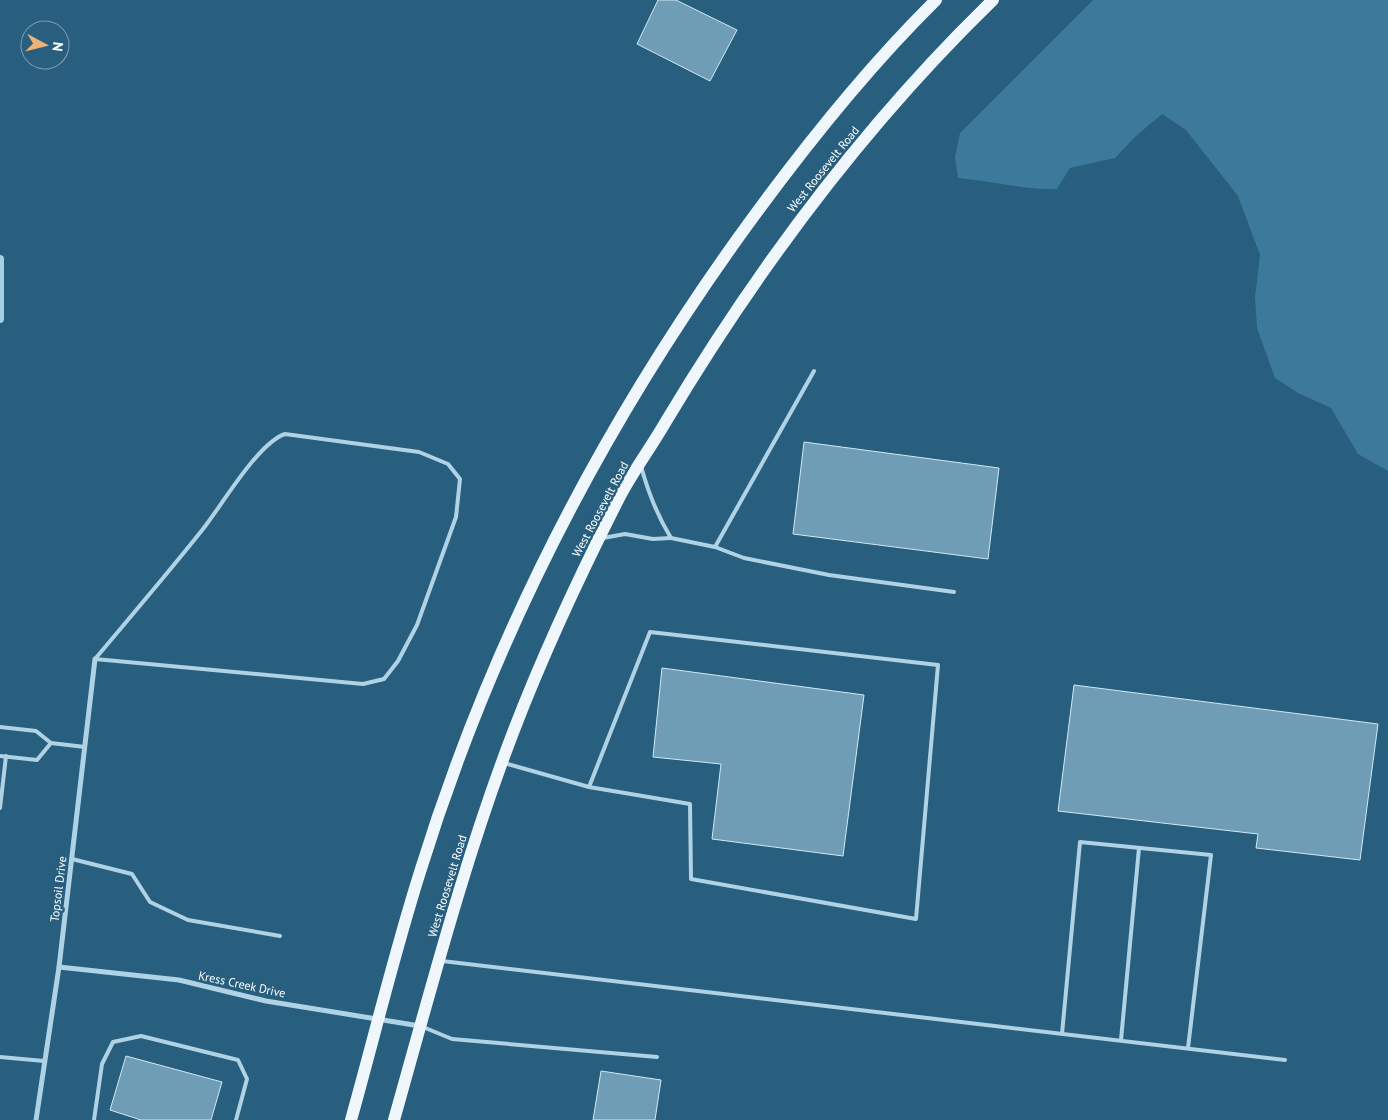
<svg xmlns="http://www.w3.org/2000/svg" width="1388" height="1120" font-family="'PT Sans',sans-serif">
<rect width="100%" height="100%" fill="#285e7e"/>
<path fill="#3c799b" d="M 1093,0 L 1388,0 L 1388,471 L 1358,454 L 1331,408 L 1298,393 L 1275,378 L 1257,328 L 1255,297 L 1260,255 L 1238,196 L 1186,130 L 1162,114 L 1136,136 L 1115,158 L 1070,168 L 1057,189 C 1024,190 992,181 958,178 L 955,157 L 960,133 Z"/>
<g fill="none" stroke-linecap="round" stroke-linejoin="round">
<polyline stroke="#a4cfe5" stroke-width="8" points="0,259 0,319"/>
</g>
<g fill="#709db6" stroke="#d1e8f4">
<polygon points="658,0 676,0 737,30 710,81 637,44"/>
<polygon points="804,442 999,468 988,559 793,534"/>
<polygon points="662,668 864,695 843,856 712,839 721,764 653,757"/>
<polygon points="1074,685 1378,724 1360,860 1256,848 1258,834 1058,811"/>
<polygon points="126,1056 222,1082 211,1120 141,1120 110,1110"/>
<polygon points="601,1071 661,1080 655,1120 593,1120"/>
</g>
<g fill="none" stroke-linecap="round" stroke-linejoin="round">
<g stroke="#afd2e5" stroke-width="4">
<path d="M 285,434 L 419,452 L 448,464 L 460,479 L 456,517 L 417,625 L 398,661 L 384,679 L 363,684 L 95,659 C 131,616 168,573 203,529 C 222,505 258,443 285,434 Z"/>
<path d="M 603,538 L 625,534 L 653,539 L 671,538 C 657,515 648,492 641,466"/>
<polyline points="671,538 715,547 744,558 829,575 954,592"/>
<polyline points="715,547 814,371"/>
<polyline points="0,727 36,731 51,743 85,747"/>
<polyline points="0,756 37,760 51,743"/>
<polyline points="504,763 589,787 690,804 691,879 916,919 938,665 650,632 589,787"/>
<polyline points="0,808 6,756"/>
<polyline points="72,859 132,874 150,902 188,920 280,936"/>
<polyline points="442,961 1285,1060"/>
<polyline points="423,1027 452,1039 657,1057"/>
<polyline points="1062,1034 1080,842 1211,855 1188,1048"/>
<polyline points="1121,1040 1139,848"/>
<polyline points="0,1057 44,1061"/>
<polyline points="94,1120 102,1064 113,1042 141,1036 238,1060 247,1079 236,1120"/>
</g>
<g stroke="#afd2e5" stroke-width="5">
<polyline points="59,967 179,980 266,1001 420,1026"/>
<polyline points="36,1120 59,967 95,659"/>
</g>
<g stroke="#eff7fd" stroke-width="12">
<path d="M 351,1120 C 374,1038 394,954 420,872 C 493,636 608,415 754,216 C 809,141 869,66 936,0"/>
<path d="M 394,1120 C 431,989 465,857 514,730 C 544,652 580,575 618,500 C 631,474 650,449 665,423 C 757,269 864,125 993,0"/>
</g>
</g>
<g text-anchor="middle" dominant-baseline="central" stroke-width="5" stroke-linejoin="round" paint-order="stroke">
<g font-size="12" fill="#fff" stroke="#285e7e">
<text transform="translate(823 169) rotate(-51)">West Roosevelt Road</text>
<text transform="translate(600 509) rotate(-62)">West Roosevelt Road</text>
<text transform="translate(447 886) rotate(-73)">West Roosevelt Road</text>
<text transform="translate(58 889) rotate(-83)">Topsoil Drive</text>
<text transform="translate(242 984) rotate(12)">Kress Creek Drive</text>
</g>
</g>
<g transform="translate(45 45) rotate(97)"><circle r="24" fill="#285e7e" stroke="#7e9eb2"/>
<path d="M0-4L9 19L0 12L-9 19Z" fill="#ecb376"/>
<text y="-8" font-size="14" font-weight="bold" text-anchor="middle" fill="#ffffff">N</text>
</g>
</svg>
